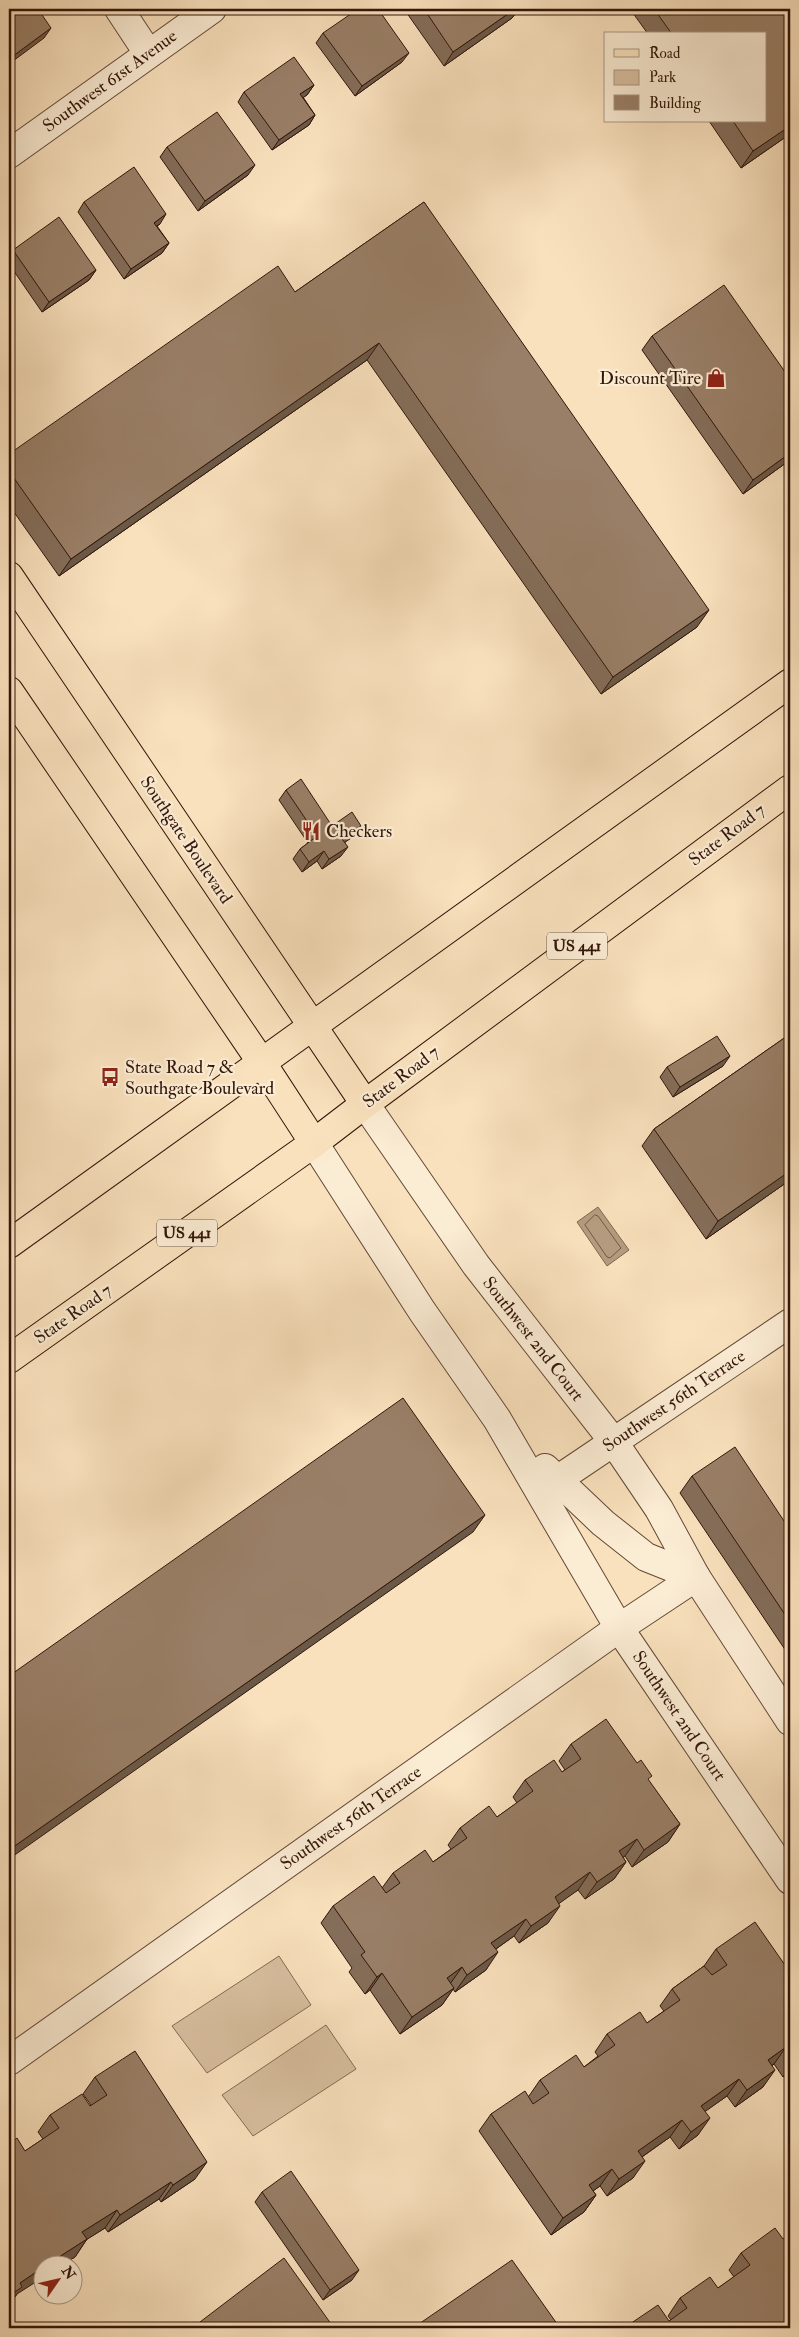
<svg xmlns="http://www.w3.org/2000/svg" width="799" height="2337" font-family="'IM FELL Double Pica',serif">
<rect width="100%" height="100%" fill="#f9e1bd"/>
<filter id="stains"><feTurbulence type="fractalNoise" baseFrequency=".004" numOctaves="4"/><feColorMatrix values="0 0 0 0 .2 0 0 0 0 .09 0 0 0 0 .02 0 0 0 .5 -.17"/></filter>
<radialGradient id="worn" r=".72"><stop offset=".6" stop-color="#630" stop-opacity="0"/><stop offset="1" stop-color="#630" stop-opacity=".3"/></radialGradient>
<g fill="#d7be9e" stroke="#846a54">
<polygon points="279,1956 311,2005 207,2073 172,2026"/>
<polygon points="326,2025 356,2069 253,2136 222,2095"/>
</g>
<polygon fill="#b59c80" stroke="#816650" points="598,1207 629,1250 607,1266 577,1222"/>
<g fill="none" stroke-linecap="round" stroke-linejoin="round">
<polygon stroke="#745844" stroke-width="1" points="595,1215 598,1216 621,1248 610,1258 607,1257 585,1225"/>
<g stroke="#644836" stroke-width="30">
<g id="minor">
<polyline points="119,9 148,53"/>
<polyline points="9,154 212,9"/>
<polyline points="365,1104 476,1265 613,1441 659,1509 696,1577 790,1721"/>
<polyline points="314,1143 422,1311 497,1419 619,1628 790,1880"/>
<polyline points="545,1468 603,1523 646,1557 696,1577"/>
<polyline points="557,1480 790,1323"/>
<polyline points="9,2061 619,1628 696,1577"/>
</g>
</g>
<g stroke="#321509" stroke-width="30">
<g id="major">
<polyline points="9,576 365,1104"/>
<polyline points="9,691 262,1063 314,1143"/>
<polyline points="9,1244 790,683"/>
<polyline points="9,1359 314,1143 365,1104 790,789"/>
</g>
</g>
<use href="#minor" stroke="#fbecd4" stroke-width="28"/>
<use href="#major" stroke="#f9e1bd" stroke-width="28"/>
</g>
<g fill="#846d59" stroke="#321509">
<polygon points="404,9 519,9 512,18 444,66"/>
<polygon points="630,9 790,9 790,134 741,168 709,121 765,121 765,34 648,34"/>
<polygon points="323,33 402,62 355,96 316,43"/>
<polygon points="314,85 307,95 303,97 315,115 309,125 272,150 238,102 244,92"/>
<polygon points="167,147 248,175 198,211 160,157"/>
<polygon points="84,202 160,224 157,226 169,243 162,253 124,279 78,212"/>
<polygon points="424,202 697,627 601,694 367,360 59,576 9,505 9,454 295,292"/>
<polygon points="13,250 96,270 89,280 42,312 9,264 9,255"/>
<polygon points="652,336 790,460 743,494 642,350"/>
<polygon points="286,790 332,826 354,836 345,842 341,856 322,869 317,861 302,872 293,859 300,849 308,843 279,800"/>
<polygon points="790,1034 790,1180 706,1239 642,1146 654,1129"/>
<polygon points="723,1066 673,1097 660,1077 667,1067"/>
<polygon points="692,1476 790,1530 790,1657 680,1493"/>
<polygon points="571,1744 649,1781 680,1824 668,1842 632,1867 625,1856 623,1857 626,1862 614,1879 585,1899 578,1890 559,1903 548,1923 519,1943 514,1936 496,1949 486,1970 455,1992 453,1989 442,2005 400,2034 370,1990 365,1994 349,1972 352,1968 321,1923 333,1906 382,1888 393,1873 433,1862 451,1849 448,1845 460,1828 497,1817 517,1803 513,1797 525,1780 562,1772 565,1770 559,1761"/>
<polygon points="716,1949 787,1968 790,1966 790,2071 783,2077 774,2064 772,2066 763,2087 735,2107 727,2096 705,2111 698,2135 679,2149 670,2137 642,2157 633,2178 607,2196 600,2186 593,2191 596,2195 584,2212 551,2235 479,2131 491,2114 529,2096 540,2080 584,2067 598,2056 595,2052 607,2034 647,2023 664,2011 660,2006 672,1989 704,1966"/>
<polygon points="95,2077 195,2179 161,2202 159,2199 108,2232 105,2228 87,2239 75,2257 63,2264 42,2264 17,2294 10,2304 25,2151 43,2139 38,2132 50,2115 91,2105 83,2094"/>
<polygon points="262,2192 352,2280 323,2300 255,2202"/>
<polygon points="783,2239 790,2328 669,2321 671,2320 668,2316 680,2298 718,2288 734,2277 729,2270 741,2253"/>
<polygon points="200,2322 334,2328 195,2328"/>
</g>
<g fill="#6b5948" stroke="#321509">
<polygon points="515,9 519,9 512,18 444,66 453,52"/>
<polygon points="51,28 44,38 9,64 9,59"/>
<polygon points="409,53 402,62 355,96 362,86"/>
<polygon points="314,85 307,95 294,104 300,94"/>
<polygon points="315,115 309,125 272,150 279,140"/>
<polygon points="790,126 790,134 741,168 753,151"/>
<polygon points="255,165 248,175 198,211 205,201"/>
<polygon points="166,214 160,224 147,232 154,223"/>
<polygon points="169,243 162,253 124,279 131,269"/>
<polygon points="96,270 89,280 42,312 49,302"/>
<polygon points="379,343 367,360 59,576 71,559"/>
<polygon points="790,453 790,460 743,494 753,480"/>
<polygon points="709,610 697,627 601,694 613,677"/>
<polygon points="361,826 354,836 335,849 342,839"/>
<polygon points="348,847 341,856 322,869 329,859"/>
<polygon points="324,851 317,861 302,872 309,862"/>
<polygon points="730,1056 723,1066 673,1097 680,1087"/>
<polygon points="790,1171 790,1180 706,1239 718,1221"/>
<polygon points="485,1515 473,1532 9,1859 9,1850"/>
<polygon points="680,1824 668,1842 632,1867 644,1850"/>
<polygon points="637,1839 625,1856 607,1868 619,1851"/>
<polygon points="626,1862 614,1879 585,1899 597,1882"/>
<polygon points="590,1872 578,1890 543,1915 555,1897"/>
<polygon points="560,1906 548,1923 519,1943 531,1926"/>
<polygon points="526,1919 514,1936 479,1961 491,1943"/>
<polygon points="498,1952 486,1970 455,1992 467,1975"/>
<polygon points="462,1967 450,1984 447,1978"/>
<polygon points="382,1973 370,1990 365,1994 377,1977"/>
<polygon points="454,1988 442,2005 400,2034 412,2017"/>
<polygon points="786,2047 774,2064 756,2077 768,2060"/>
<polygon points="790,2066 790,2071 783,2077"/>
<polygon points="775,2070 763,2087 735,2107 747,2090"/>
<polygon points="739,2079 727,2096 689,2123 701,2106"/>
<polygon points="710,2118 698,2135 679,2149 691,2132"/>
<polygon points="682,2120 670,2137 626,2168 638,2151"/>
<polygon points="645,2161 633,2178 607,2196 619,2179"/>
<polygon points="207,2162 195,2179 161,2202 173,2185"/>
<polygon points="612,2169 600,2186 577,2202 589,2185"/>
<polygon points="171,2182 159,2199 108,2232 120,2215"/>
<polygon points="596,2195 584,2212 551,2235 563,2218"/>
<polygon points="117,2210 105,2228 70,2250 82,2232"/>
<polygon points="87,2239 75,2257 63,2264 48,2264"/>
<polygon points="42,2268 42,2278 17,2294 9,2305 9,2296 20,2283"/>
<polygon points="359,2270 352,2280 323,2300 330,2290"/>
</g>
<g fill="#997f67" stroke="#321509">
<polygon points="9,9 38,9 51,28 9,59"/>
<polygon points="358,9 378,9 409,53 362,86 323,33"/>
<polygon points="424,9 515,9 453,52"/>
<polygon points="654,9 790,9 790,126 753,151 733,121 765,121 765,34 672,34"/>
<polygon points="294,57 314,85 300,94 315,115 279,140 244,92"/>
<polygon points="217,112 255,165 205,201 167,147"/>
<polygon points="134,167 166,214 154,223 169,243 131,269 84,202"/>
<polygon points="424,202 709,610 613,677 379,343 71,559 9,471 9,454 278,266 295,292"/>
<polygon points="59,217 96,270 49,302 13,250"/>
<polygon points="724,285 790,379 790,453 753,480 652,336"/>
<polygon points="301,779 332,826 352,812 361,826 342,839 348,847 329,859 324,851 309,862 300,849 317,836 286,790"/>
<polygon points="790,1034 790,1171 718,1221 654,1129"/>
<polygon points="717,1036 730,1056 680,1087 667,1067"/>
<polygon points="403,1398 485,1515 9,1850 9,1676"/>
<polygon points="735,1447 790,1530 790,1622 692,1476"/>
<polygon points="606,1719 637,1763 641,1760 652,1776 648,1779 680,1824 644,1850 637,1839 619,1851 626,1862 597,1882 590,1872 555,1897 560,1906 531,1926 526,1919 491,1943 498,1952 467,1975 462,1967 447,1978 454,1988 412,2017 382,1973 377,1977 361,1955 365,1952 333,1906 374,1876 386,1893 400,1883 393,1873 425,1850 433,1862 467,1838 460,1828 489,1806 497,1817 533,1791 525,1780 554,1760 562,1772 581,1759 571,1744"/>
<polygon points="755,1922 787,1968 790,1966 790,2053 786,2047 768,2060 775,2070 747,2090 739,2079 701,2106 710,2118 691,2132 682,2120 638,2151 645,2161 619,2179 612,2169 589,2185 596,2195 563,2218 491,2114 525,2091 533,2104 549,2093 540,2080 576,2055 584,2067 615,2045 607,2034 640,2012 647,2023 680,2000 672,1989 704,1966 712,1975 727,1965 716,1949"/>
<polygon points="135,2051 207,2162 173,2185 171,2182 120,2215 117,2210 82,2232 87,2239 48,2264 42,2264 42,2268 20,2283 22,2287 9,2296 9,2144 17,2138 25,2151 59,2128 50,2115 82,2094 90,2106 107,2095 95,2077"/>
<polygon points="291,2171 359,2270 330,2290 262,2192"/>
<polygon points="775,2228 783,2239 790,2234 790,2328 624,2328 658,2305 669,2321 687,2308 680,2298 710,2277 718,2288 750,2265 741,2253"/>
<polygon points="284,2258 334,2328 204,2328 200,2322"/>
<polygon points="512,2260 560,2328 413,2328"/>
</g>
<defs>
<g id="shop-bare" transform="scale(1.5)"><path d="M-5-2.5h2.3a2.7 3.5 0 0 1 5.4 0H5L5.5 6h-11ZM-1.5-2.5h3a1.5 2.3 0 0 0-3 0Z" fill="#8f2418" stroke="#fbecd4" stroke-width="2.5" paint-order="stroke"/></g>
<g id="restaurant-bare" transform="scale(1.5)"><path d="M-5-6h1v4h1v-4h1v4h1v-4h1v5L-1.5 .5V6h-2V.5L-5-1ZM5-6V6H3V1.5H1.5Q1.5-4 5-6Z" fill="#8f2418" stroke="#fbecd4" stroke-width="2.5" paint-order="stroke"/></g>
<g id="bus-bare" transform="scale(1.5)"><path d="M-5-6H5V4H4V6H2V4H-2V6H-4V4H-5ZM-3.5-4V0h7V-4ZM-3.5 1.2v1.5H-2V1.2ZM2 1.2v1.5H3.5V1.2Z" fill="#8f2418" stroke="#fbecd4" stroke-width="2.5" paint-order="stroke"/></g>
</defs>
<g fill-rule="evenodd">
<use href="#shop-bare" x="716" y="378"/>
<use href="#restaurant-bare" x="311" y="831"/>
<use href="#bus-bare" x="110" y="1077"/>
</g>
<g text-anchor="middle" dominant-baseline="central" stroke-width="4.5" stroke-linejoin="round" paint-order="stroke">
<g fill="#fbecd4" stroke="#6e5646" stroke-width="1">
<rect x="547" y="932.5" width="60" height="27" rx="4"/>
<rect x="157" y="1219.5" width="60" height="27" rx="4"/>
</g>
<g font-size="16" font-weight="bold" fill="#321509">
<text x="577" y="946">US 441</text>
<text x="187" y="1233">US 441</text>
</g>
<g font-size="18" fill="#321509" stroke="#fbecd4">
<text transform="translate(110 81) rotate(-36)">Southwest 61st Avenue</text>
<text transform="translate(727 835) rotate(-37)">State Road 7</text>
<text transform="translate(186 840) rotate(56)">Southgate Boulevard</text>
<text transform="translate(401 1077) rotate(-37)">State Road 7</text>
<text transform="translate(73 1314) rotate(-35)">State Road 7</text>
<text transform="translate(533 1339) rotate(52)">Southwest 2nd Court</text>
<text transform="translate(674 1401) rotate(-34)">Southwest 56th Terrace</text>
<text transform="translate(679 1716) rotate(56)">Southwest 2nd Court</text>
<text transform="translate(351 1818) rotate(-35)">Southwest 56th Terrace</text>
</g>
<g font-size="18" fill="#321509" stroke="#fbecd4" text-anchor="start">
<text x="701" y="378" text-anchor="end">Discount Tire</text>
<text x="326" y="831">Checkers</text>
<text x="125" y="1067">State Road 7 &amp;<tspan x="125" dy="21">Southgate Boulevard</tspan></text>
</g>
</g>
<rect width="799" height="2337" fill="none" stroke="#f9e1bd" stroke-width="30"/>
<rect x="10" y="10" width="779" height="2317" fill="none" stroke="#321509" stroke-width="2.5"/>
<rect x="15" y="15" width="769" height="2307" fill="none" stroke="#321509"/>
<rect x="604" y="32" width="162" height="90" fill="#fbecd4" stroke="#ab9683"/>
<rect x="614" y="49" width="25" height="8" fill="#f9e1bd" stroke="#ab9683"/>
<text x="649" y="58" font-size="15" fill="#321509">Road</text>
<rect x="614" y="70" width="25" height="15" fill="#d7be9e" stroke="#ab9683"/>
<text x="649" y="82" font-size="15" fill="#321509">Park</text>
<rect x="614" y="95" width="25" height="15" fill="#997f67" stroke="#ab9683"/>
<text x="649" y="108" font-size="15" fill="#321509">Building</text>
<g transform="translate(58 2280) rotate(56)"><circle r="24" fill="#fbecd4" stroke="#ab9683"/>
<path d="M0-4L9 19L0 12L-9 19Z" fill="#8f2418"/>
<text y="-8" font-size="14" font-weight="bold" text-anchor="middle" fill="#321509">N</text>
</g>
<rect width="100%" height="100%" filter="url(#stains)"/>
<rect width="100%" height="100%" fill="url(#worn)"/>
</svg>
